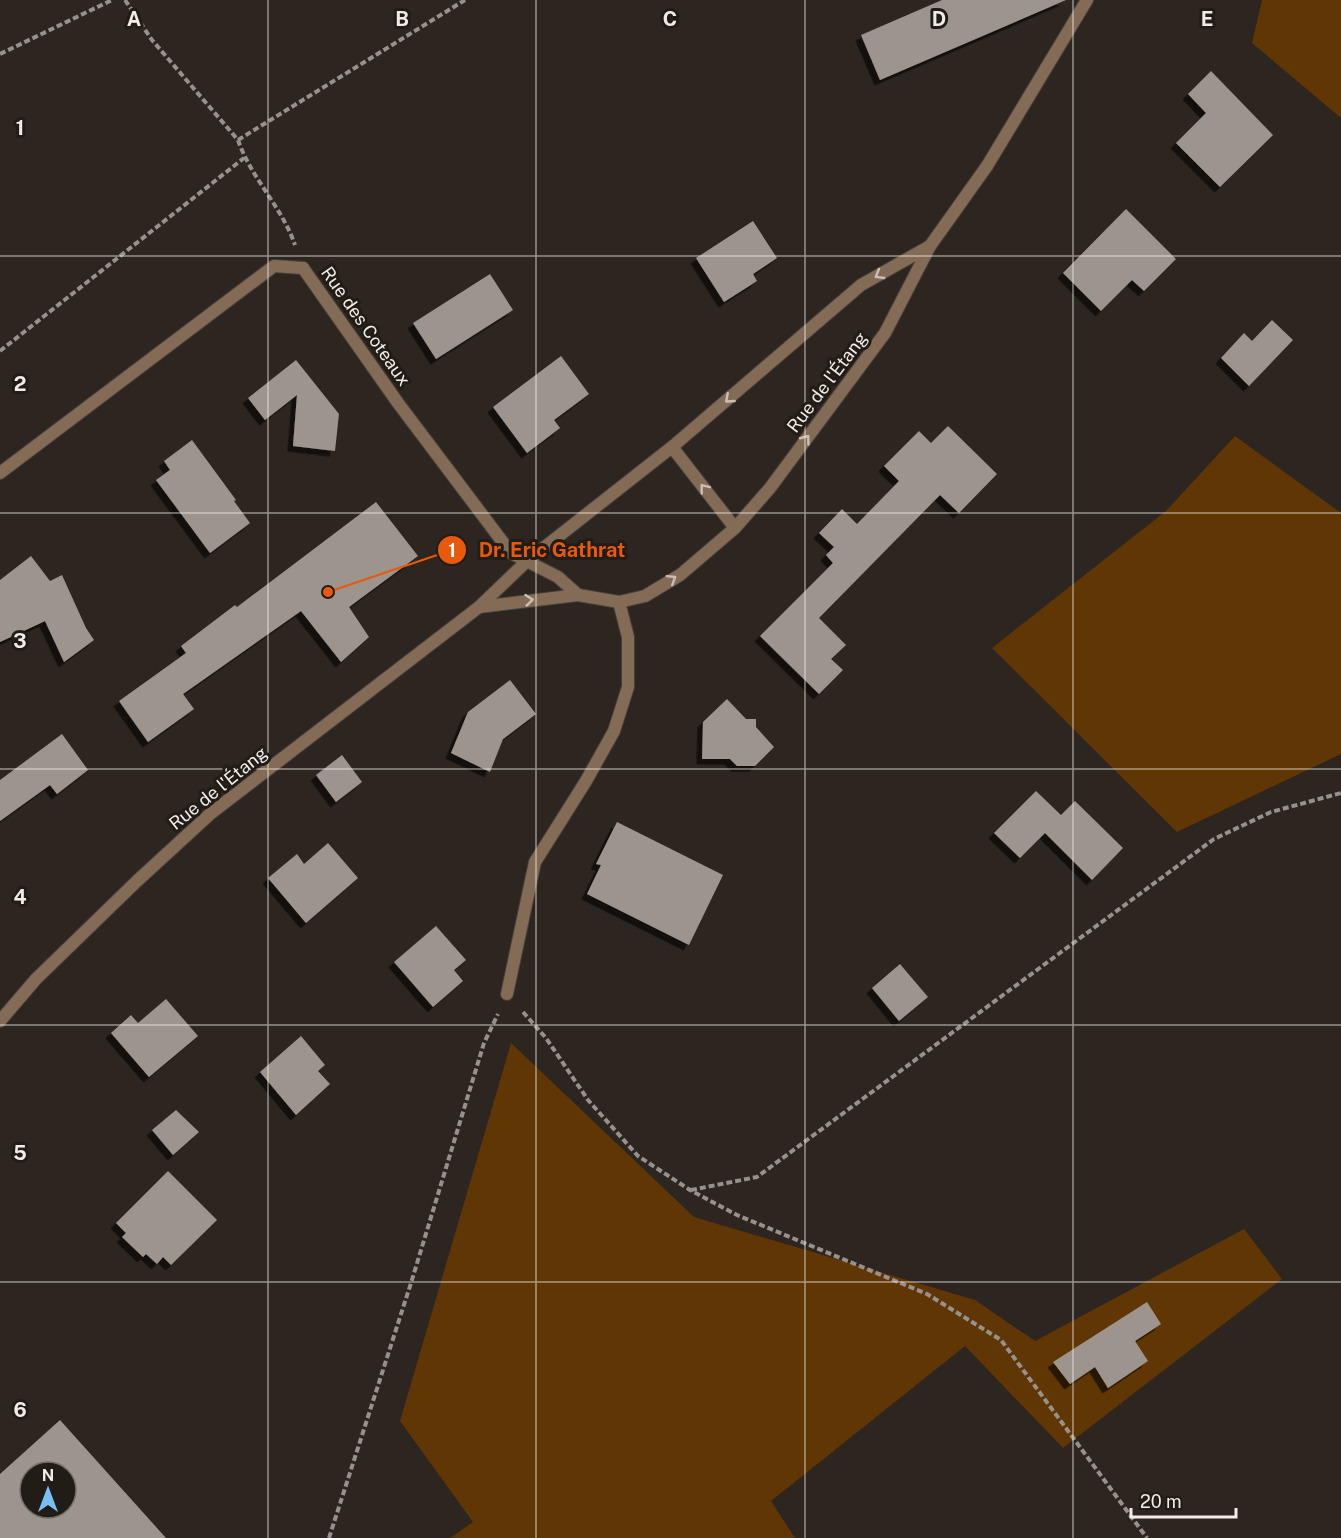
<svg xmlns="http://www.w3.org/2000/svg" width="1341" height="1538" font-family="'Public Sans',sans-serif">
<defs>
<filter id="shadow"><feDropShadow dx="-5.5" dy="5.5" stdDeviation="0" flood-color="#0009"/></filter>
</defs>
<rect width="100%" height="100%" fill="#2c2520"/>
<g fill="#603604">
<polygon points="1262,0 1341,0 1341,118 1252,43"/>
<polygon points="1235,436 1341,513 1341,754 1177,832 992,648 1166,511"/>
<polygon points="511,1043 694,1217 975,1300 1035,1341 1244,1229 1282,1279 1063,1448 965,1346 771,1501 795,1538 450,1538 473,1522 400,1421"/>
</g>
<g fill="#9c948d" fill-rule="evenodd" filter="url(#shadow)">
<polygon points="942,0 1066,0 880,80 861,35"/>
<polygon points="1211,71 1273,135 1220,187 1176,143 1206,113 1188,94"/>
<polygon points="1126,209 1176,259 1144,291 1132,280 1101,311 1063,273"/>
<polygon points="753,221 777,258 753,274 757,281 724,302 696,258"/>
<polygon points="490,274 513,310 436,359 413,323"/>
<polygon points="1272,320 1293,340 1249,386 1221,358 1244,333 1252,341"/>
<polygon points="561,356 589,394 554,420 560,428 527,453 493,407"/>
<polygon points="296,360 339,414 335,451 293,446 297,395 265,420 248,398"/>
<polygon points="948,426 997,474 959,513 940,495 819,618 846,645 831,659 843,670 819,694 760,636 833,563 826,555 834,547 819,533 842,509 857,524 899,481 884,466 919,431 931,443"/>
<polygon points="192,440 236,500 234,501 250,523 210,553 156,480 170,470 164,461"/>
<polygon points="376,502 418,556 349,607 369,637 341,662 301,611 183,694 194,709 148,742 119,701 186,653 181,646 235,605 237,607"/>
<polygon points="31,556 50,581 62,575 86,628 94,640 64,662 45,621 0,642 0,580"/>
<polygon points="510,680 536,714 503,739 490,772 451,753 468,712"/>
<polygon points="727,699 746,719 756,719 756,727 774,747 755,766 737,766 730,759 702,759 703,722"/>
<polygon points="62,734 88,770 57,794 50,785 0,821 0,780"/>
<polygon points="342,755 362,782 336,802 316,775"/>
<polygon points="1036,791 1061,815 1075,801 1123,848 1092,880 1045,833 1020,858 994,833"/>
<polygon points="617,822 723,875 689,945 587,894 601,865 596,864"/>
<polygon points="328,843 358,878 306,923 268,878 297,854 304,864"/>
<polygon points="436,926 466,960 454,970 463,981 433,1007 394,962"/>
<polygon points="900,964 928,997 899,1021 872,988"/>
<polygon points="166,999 198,1036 149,1077 111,1033 131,1015 138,1023"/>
<polygon points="301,1036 325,1065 318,1071 330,1084 296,1115 260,1072"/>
<polygon points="176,1110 199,1132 173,1155 152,1130"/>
<polygon points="168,1171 217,1220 171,1265 163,1257 157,1264 146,1254 143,1257 122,1237 126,1233 116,1223"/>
<polygon points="1147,1302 1161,1324 1135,1341 1148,1361 1108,1388 1095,1367 1070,1384 1053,1362"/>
<path d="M 60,1420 L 166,1538 L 0,1538 L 0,1474 ZM 30,1472 L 66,1472 L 66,1508 L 30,1508 Z"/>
</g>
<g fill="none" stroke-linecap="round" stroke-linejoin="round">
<g stroke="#48413c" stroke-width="14">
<polyline id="lane" points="0,473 274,266 303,268"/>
</g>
<g stroke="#48413c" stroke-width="14">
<g id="street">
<polyline points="303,268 398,403 511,553 558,577 578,595"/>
<polyline points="672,447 735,528"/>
<polyline points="479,607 578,595 619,602 645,596 680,575 735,528 770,488 885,333 930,246 987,166 1087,0"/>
<polyline points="507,994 535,862 586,781 614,731 628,687 628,637 619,602"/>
<polyline points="0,1021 36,979 137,881 210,814 479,607 527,561 672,447 861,285 930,246"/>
</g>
</g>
<g stroke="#97918d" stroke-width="4" stroke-dasharray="6 3" stroke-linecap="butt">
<path d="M 125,0 L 152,40 L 238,140 C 251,178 282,207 295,245"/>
<polyline points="0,54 112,0"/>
<polyline points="238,140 465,0"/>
<polyline points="0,351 244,158"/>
<polyline points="523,1012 546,1038 588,1100 638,1156 690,1190 737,1215 927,1294 1001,1340 1147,1538"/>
<polyline points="691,1190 757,1177 1214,839 1271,812 1341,793"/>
<polyline points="329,1538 411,1283 484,1043 498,1014"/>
</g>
<use href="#lane" stroke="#846b56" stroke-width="12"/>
<use href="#street" stroke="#846b56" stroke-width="12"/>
</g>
<defs><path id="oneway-chevron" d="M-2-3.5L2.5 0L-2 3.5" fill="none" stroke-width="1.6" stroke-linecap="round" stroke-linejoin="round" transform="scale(1.5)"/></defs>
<g stroke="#cbbfb5">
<use href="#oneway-chevron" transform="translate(879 275) rotate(150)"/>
<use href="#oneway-chevron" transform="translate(729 399) rotate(139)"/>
<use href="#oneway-chevron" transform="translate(806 439) rotate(-53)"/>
<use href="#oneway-chevron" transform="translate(704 488) rotate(-128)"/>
<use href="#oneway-chevron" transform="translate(672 579) rotate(-32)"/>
<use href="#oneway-chevron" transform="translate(529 600) rotate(-6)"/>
</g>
<path fill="none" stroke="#f1ece8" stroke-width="1.5" stroke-opacity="0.55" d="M 268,0 L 268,1538M 536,0 L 536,1538M 805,0 L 805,1538M 1073,0 L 1073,1538M 0,256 L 1341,256M 0,513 L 1341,513M 0,769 L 1341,769M 0,1025 L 1341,1025M 0,1282 L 1341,1282"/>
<g text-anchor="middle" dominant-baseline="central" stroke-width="6" stroke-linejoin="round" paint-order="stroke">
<g font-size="18" fill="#f1ece8" stroke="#221c16">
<text transform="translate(366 326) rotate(55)">Rue des Coteaux</text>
<text transform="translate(827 382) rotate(-53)">Rue de l'Étang</text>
<text transform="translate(218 788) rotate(-39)">Rue de l'Étang</text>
</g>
</g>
<g font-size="20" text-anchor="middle" font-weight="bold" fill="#f1ece8" stroke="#221c16" stroke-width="6" stroke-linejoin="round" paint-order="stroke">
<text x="134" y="26">A</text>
<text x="402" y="26">B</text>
<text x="670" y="26">C</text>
<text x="939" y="26">D</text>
<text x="1207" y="26">E</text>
<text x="20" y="135">1</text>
<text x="20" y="391">2</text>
<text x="20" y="648">3</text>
<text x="20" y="904">4</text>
<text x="20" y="1160">5</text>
<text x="20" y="1417">6</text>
</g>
<path fill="none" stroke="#e8590c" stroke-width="2" d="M328 592L452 550"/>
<g fill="#e8590c" stroke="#221c16" stroke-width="2">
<circle cx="328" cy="592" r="6"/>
<circle cx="452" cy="550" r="15"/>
</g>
<g font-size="18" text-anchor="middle" font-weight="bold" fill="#fff">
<text x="452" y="557">1</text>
</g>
<g font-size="20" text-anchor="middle" font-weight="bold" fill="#e8590c" stroke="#221c16" stroke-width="6" stroke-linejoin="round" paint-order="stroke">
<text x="552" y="557">Dr. Eric Gathrat</text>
</g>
<g transform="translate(48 1490)"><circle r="28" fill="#221c16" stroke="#756f6a" stroke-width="1.5"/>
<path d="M0-4.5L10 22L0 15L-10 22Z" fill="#77bff7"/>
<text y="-9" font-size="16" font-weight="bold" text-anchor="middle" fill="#f1ece8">N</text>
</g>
<path d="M1131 1508v9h105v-9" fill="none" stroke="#f1ece8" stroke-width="3"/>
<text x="1140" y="1508" font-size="18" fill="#f1ece8" stroke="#221c16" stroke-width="4.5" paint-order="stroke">20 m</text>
</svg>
